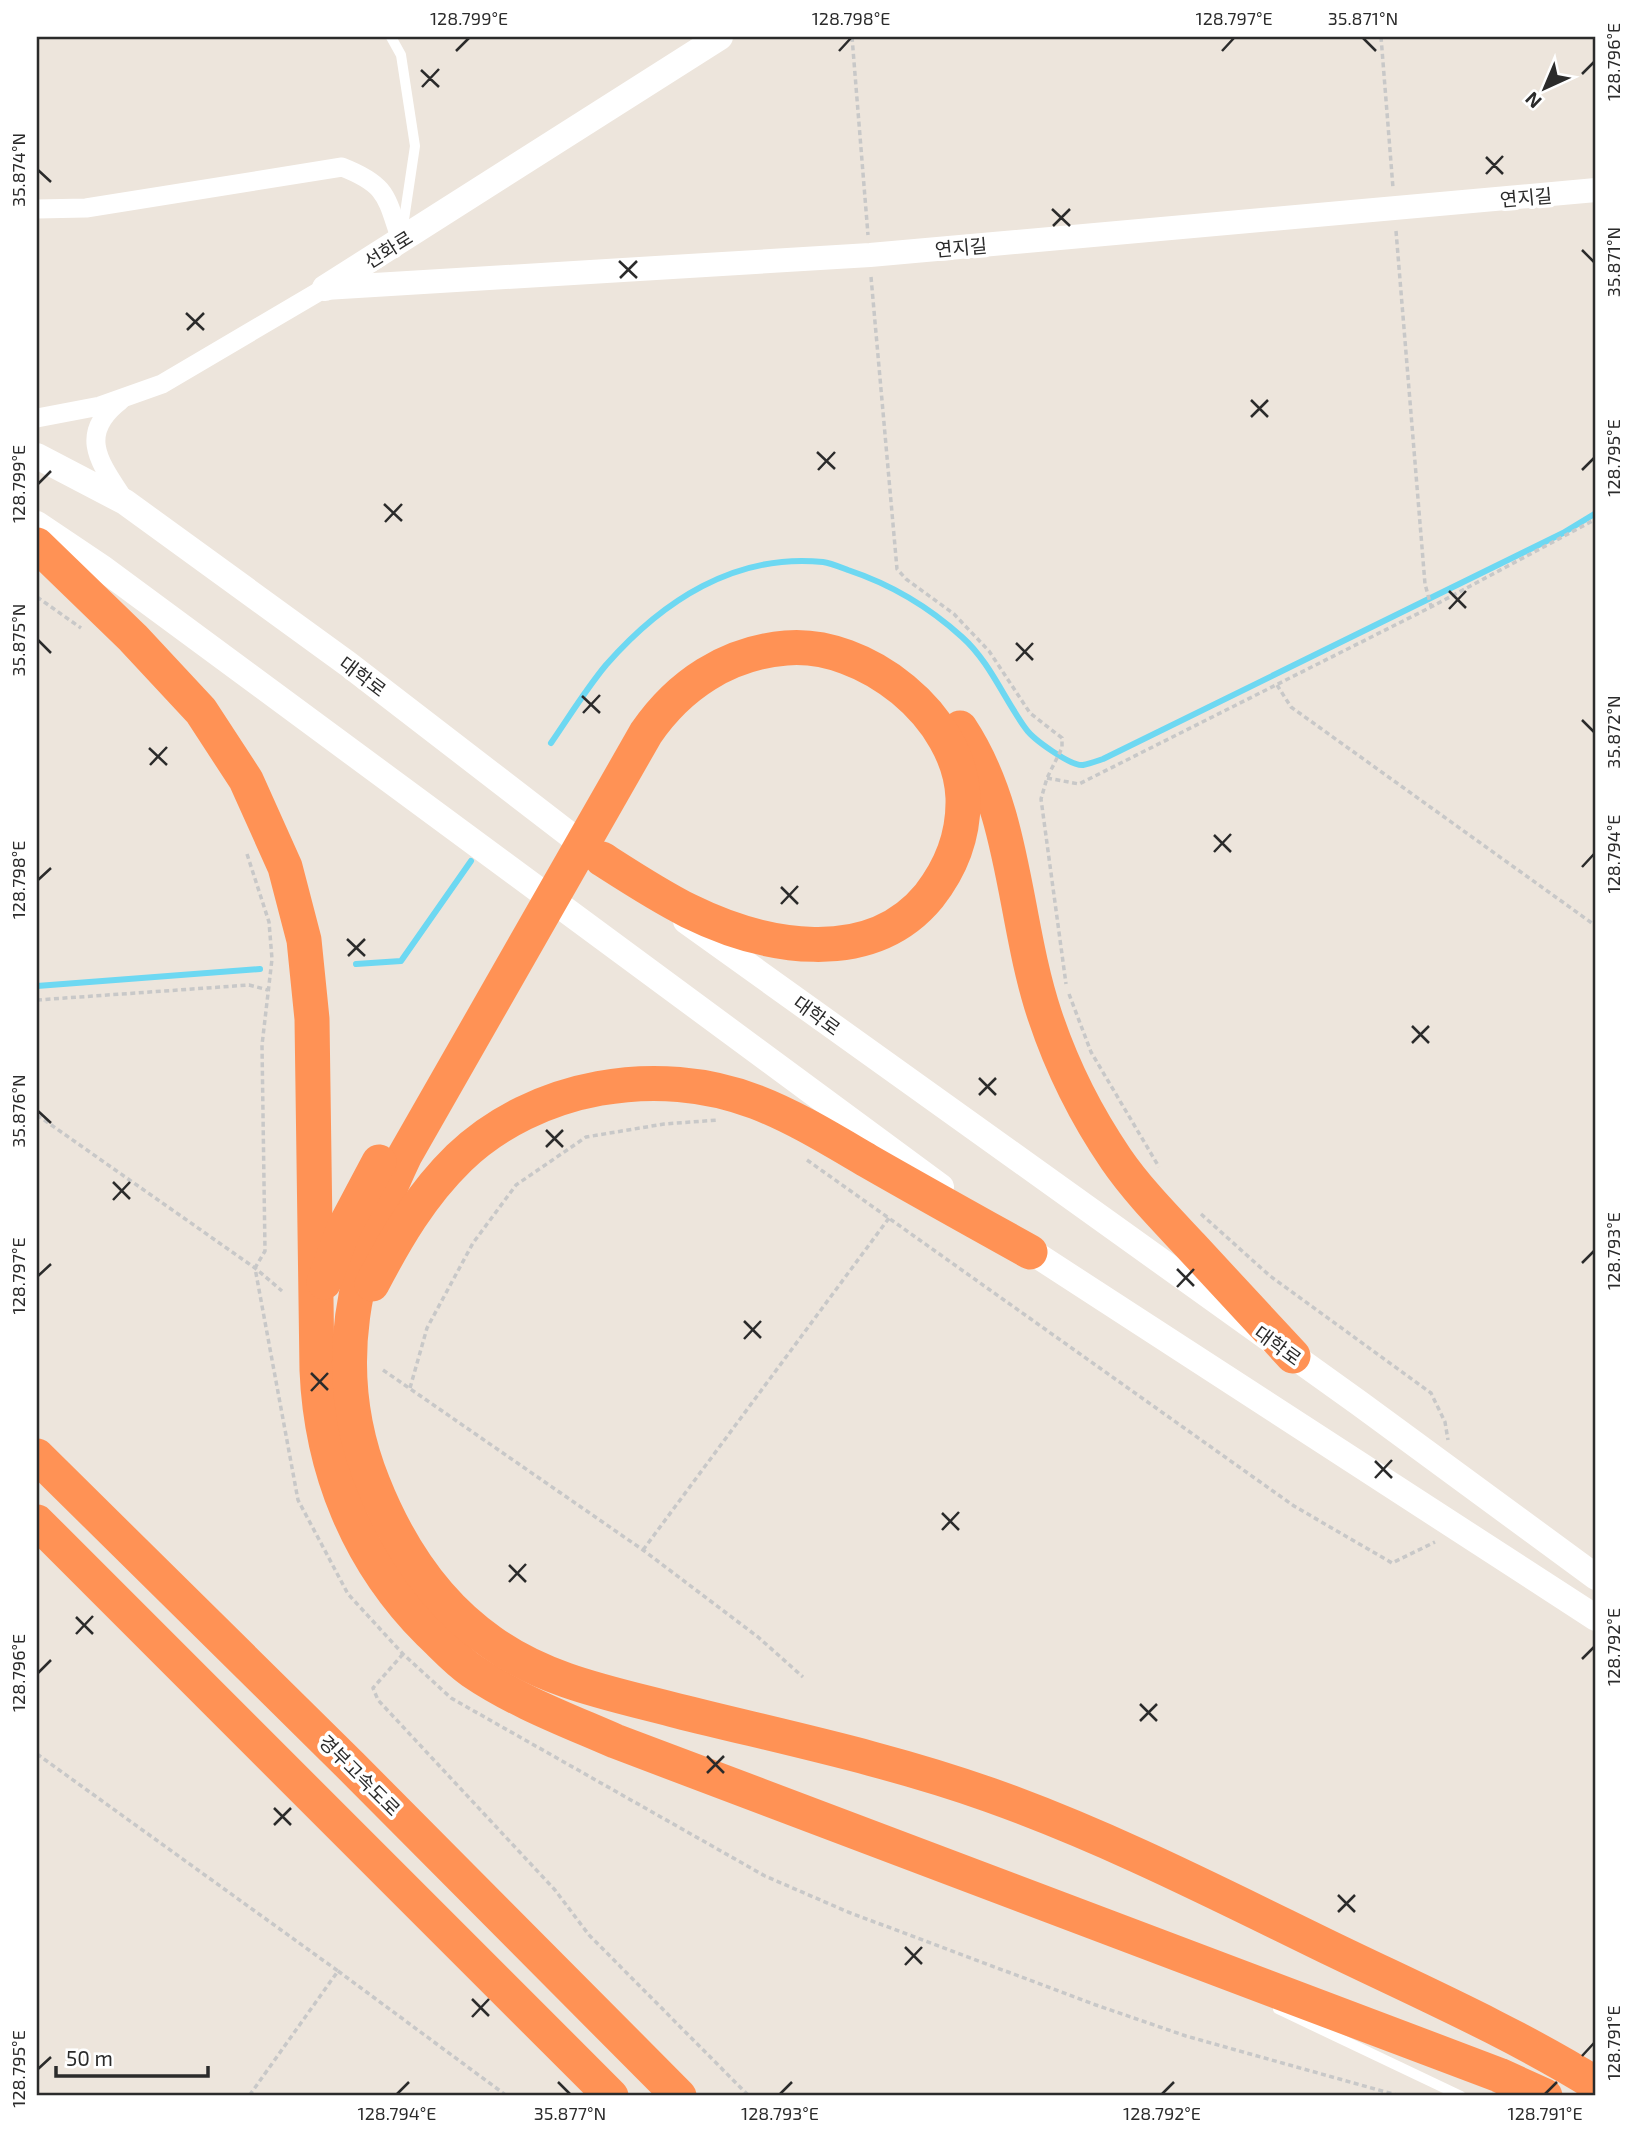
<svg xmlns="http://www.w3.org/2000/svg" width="1633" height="2133" font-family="'Exo 2','Noto Sans KR',sans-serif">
<rect width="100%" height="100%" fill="#ede5dc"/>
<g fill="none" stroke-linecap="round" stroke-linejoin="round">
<g stroke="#6dd8f2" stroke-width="6">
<path d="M 551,743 C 569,717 586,689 606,665 C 662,601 735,553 823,562 C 831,563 840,567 848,570 C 890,584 929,607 962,637 C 990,662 1004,699 1026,729 C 1033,739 1070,766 1083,765 C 1089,764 1097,761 1103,759 L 1563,533 L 1596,513"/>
<polyline points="356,964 401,961 471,861"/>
<polyline points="37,986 260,969"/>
</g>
<g stroke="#c8c8c8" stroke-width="3.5" stroke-dasharray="5 3.5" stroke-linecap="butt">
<polyline points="852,37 868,235"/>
<polyline points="1381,37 1393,188"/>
<polyline points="1396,231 1425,584 1431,606"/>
<polyline points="871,277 897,569 906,579 954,614 989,651 1030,713 1062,738 1062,748 1047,778 1041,799 1066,984"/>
<polyline points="37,597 81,628"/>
<polyline points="1277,685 1291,707 1596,926"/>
<polyline points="1047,778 1079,784 1431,607 1596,519"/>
<polyline points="247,854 269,922 272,959 262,1045 265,1251 255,1268 298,1500 348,1594 403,1654 451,1698 765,1876 848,1912 1096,2005 1186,2036 1400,2096"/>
<polyline points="1069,994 1091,1052 1159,1167"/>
<polyline points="37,1000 249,985 268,990"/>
<polyline points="37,1115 255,1268 282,1291"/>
<polyline points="807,1160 1294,1506 1392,1563 1435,1542"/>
<polyline points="1201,1214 1270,1276 1431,1393 1445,1422 1448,1440"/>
<polyline points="383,1370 643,1550 758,1637 803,1677"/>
<polyline points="410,1388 427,1328 473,1243 516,1185 586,1137 664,1124 718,1120"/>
<polyline points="643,1550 889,1218"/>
<polyline points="403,1654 373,1688 378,1700 555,1890 589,1935 749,2096"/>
<polyline points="37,1754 338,1971 249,2096"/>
<polyline points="338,1971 507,2096"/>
</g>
<g stroke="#fff" stroke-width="10">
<polyline points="391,37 401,55 415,146 402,233"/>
<polyline points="1278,2009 1461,2096"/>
</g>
<g stroke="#fff" stroke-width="19">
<path d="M 37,209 L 86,208 L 342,167 C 388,185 386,197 401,240"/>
<path d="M 120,401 C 76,435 101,464 125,501"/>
<polyline points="37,418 100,406 162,384 325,288"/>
</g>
<polyline stroke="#fff" stroke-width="24" points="325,288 870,255 1596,190"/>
<g stroke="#fff" stroke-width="26">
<polyline points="325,288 720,37"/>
<polyline points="37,456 125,502 348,664 596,855"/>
<polyline points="37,524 101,567 941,1187"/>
<polyline points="686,921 1359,1403 1596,1577"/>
<polyline points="1015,1241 1596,1618"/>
</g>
<g stroke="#ff9255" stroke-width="35">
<path d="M 37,545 L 133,638 L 201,711 L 246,780 L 285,867 L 304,940 L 312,1019 L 317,1370 C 321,1469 358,1561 429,1632 C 443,1645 456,1660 472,1671 C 516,1701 567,1720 615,1741 L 1499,2075 L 1545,2096"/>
<path d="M 960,728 C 1017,814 1013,921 1045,1016 C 1062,1067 1086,1115 1116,1159 C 1138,1191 1166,1219 1192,1247 C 1226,1284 1260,1320 1293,1356"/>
<path d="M 602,859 C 630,877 659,896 689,911 C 762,947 869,969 929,896 C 951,868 964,835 963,798 C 960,716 865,641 786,648 C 727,653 679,685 646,733 L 405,1155 C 354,1262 327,1369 373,1483 C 398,1546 435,1603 491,1642 C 546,1682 614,1694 678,1711 C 782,1737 889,1759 990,1795 C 1108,1837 1219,1894 1332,1949 C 1421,1992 1512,2032 1596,2084"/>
<polyline points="324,1282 344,1228 379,1162"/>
<path d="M 372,1284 C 396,1238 421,1195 459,1158 C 535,1085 658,1064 756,1102 C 795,1117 832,1140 868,1161 C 922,1192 976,1222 1030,1252"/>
<polyline points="37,1456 351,1766 679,2096"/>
<polyline points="37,1522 611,2096"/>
</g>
</g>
<path fill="none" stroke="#2b2b2b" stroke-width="2.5" d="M 1363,38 L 1376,51M 456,51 L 469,38M 839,51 L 851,38M 1222,51 L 1234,38M 421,70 L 439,87M 1582,74 L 1594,62M 422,87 L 439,69M 1486,157 L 1503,174M 38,170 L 51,182M 1486,174 L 1503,156M 1052,209 L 1070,226M 1053,226 L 1070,209M 1582,250 L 1594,262M 619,261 L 637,278M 620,278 L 637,261M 186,313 L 204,330M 187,330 L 204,313M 1251,400 L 1268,417M 1251,417 L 1268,400M 817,452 L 835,469M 818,470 L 835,452M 1582,470 L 1594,458M 38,484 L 51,471M 384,504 L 402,521M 385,522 L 402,504M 1449,591 L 1466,608M 1449,609 L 1466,591M 38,640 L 51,653M 1016,643 L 1033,660M 1016,661 L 1033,643M 582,696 L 600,713M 583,713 L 600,695M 1582,720 L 1594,732M 149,748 L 167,765M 150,765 L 167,747M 1214,835 L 1231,852M 1214,852 L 1231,834M 1582,867 L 1594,854M 38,880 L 51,868M 781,887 L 798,904M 781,904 L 798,886M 347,939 L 365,956M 348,956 L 365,939M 1412,1026 L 1429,1043M 1412,1043 L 1429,1026M 979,1078 L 996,1095M 979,1095 L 996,1078M 38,1111 L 51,1123M 546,1130 L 563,1147M 546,1147 L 563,1130M 113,1182 L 130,1199M 113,1200 L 130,1182M 1582,1263 L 1594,1251M 1177,1269 L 1194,1286M 38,1276 L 51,1264M 1177,1287 L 1194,1269M 744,1321 L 761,1338M 744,1339 L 761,1321M 311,1373 L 328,1390M 311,1391 L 328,1373M 1375,1461 L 1392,1478M 1375,1478 L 1392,1460M 942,1513 L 959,1530M 942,1530 L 959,1512M 509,1565 L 526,1582M 509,1582 L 526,1564M 76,1617 L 93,1634M 76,1634 L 93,1616M 1582,1659 L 1594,1647M 38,1673 L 51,1660M 1140,1704 L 1157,1721M 1140,1721 L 1157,1704M 707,1756 L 724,1773M 707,1773 L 724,1756M 274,1808 L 291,1825M 274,1825 L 291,1808M 1338,1895 L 1355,1912M 1338,1912 L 1355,1895M 905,1947 L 922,1964M 905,1965 L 922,1947M 472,1999 L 489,2016M 472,2017 L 489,1999M 1582,2056 L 1594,2043M 38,2069 L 51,2057M 558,2082 L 570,2094M 397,2094 L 409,2082M 780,2094 L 792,2082M 1162,2094 L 1174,2082M 1545,2094 L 1557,2082"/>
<g text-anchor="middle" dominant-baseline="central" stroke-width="7" stroke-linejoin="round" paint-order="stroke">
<g font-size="19" fill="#2b2b2b" stroke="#fff">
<text transform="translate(1526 197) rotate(-5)">연지길</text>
<text transform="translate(961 247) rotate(-5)">연지길</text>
<text transform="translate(388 249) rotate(-32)">선화로</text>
<text transform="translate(363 676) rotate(37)">대학로</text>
<text transform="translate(817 1015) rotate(36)">대학로</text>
<text transform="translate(1278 1345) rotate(36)">대학로</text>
<text transform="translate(360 1775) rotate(45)">경부고속도로</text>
</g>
</g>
<rect width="1633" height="2133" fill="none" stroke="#ffffff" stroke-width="77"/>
<g transform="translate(1545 88) rotate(224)" stroke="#ffffff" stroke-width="5" paint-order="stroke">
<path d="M0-5L12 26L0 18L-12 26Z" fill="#2b2b2b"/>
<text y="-10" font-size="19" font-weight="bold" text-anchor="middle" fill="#2b2b2b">N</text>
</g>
<path d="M56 2066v10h152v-10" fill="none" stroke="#2b2b2b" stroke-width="3.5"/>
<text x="66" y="2066" font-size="21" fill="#2b2b2b" stroke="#ffffff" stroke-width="5" paint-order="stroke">50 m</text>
<rect x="38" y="38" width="1556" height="2056" fill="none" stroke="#2b2b2b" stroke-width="2.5"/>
<g font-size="18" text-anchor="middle" fill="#2b2b2b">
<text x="469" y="25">128.799°E</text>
<text x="851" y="25">128.798°E</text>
<text x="1234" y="25">128.797°E</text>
<text x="1363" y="25">35.871°N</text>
<text transform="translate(1614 62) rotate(-90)" y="6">128.796°E</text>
<text transform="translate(19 170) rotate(-90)" y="6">35.874°N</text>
<text transform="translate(1614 262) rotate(-90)" y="6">35.871°N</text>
<text transform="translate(1614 458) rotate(-90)" y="6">128.795°E</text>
<text transform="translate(19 484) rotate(-90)" y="6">128.799°E</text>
<text transform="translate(19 640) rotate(-90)" y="6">35.875°N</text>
<text transform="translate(1614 732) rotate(-90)" y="6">35.872°N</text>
<text transform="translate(1614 854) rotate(-90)" y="6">128.794°E</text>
<text transform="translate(19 880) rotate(-90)" y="6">128.798°E</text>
<text transform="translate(19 1111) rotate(-90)" y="6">35.876°N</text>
<text transform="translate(1614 1251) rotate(-90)" y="6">128.793°E</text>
<text transform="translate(19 1276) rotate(-90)" y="6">128.797°E</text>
<text transform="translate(1614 1647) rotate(-90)" y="6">128.792°E</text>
<text transform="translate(19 1673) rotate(-90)" y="6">128.796°E</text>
<text transform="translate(1614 2043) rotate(-90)" y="6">128.791°E</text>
<text transform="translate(19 2069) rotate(-90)" y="6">128.795°E</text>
<text x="397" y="2120">128.794°E</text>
<text x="570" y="2120">35.877°N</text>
<text x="780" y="2120">128.793°E</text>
<text x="1162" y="2120">128.792°E</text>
<text x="1545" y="2120">128.791°E</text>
</g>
</svg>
